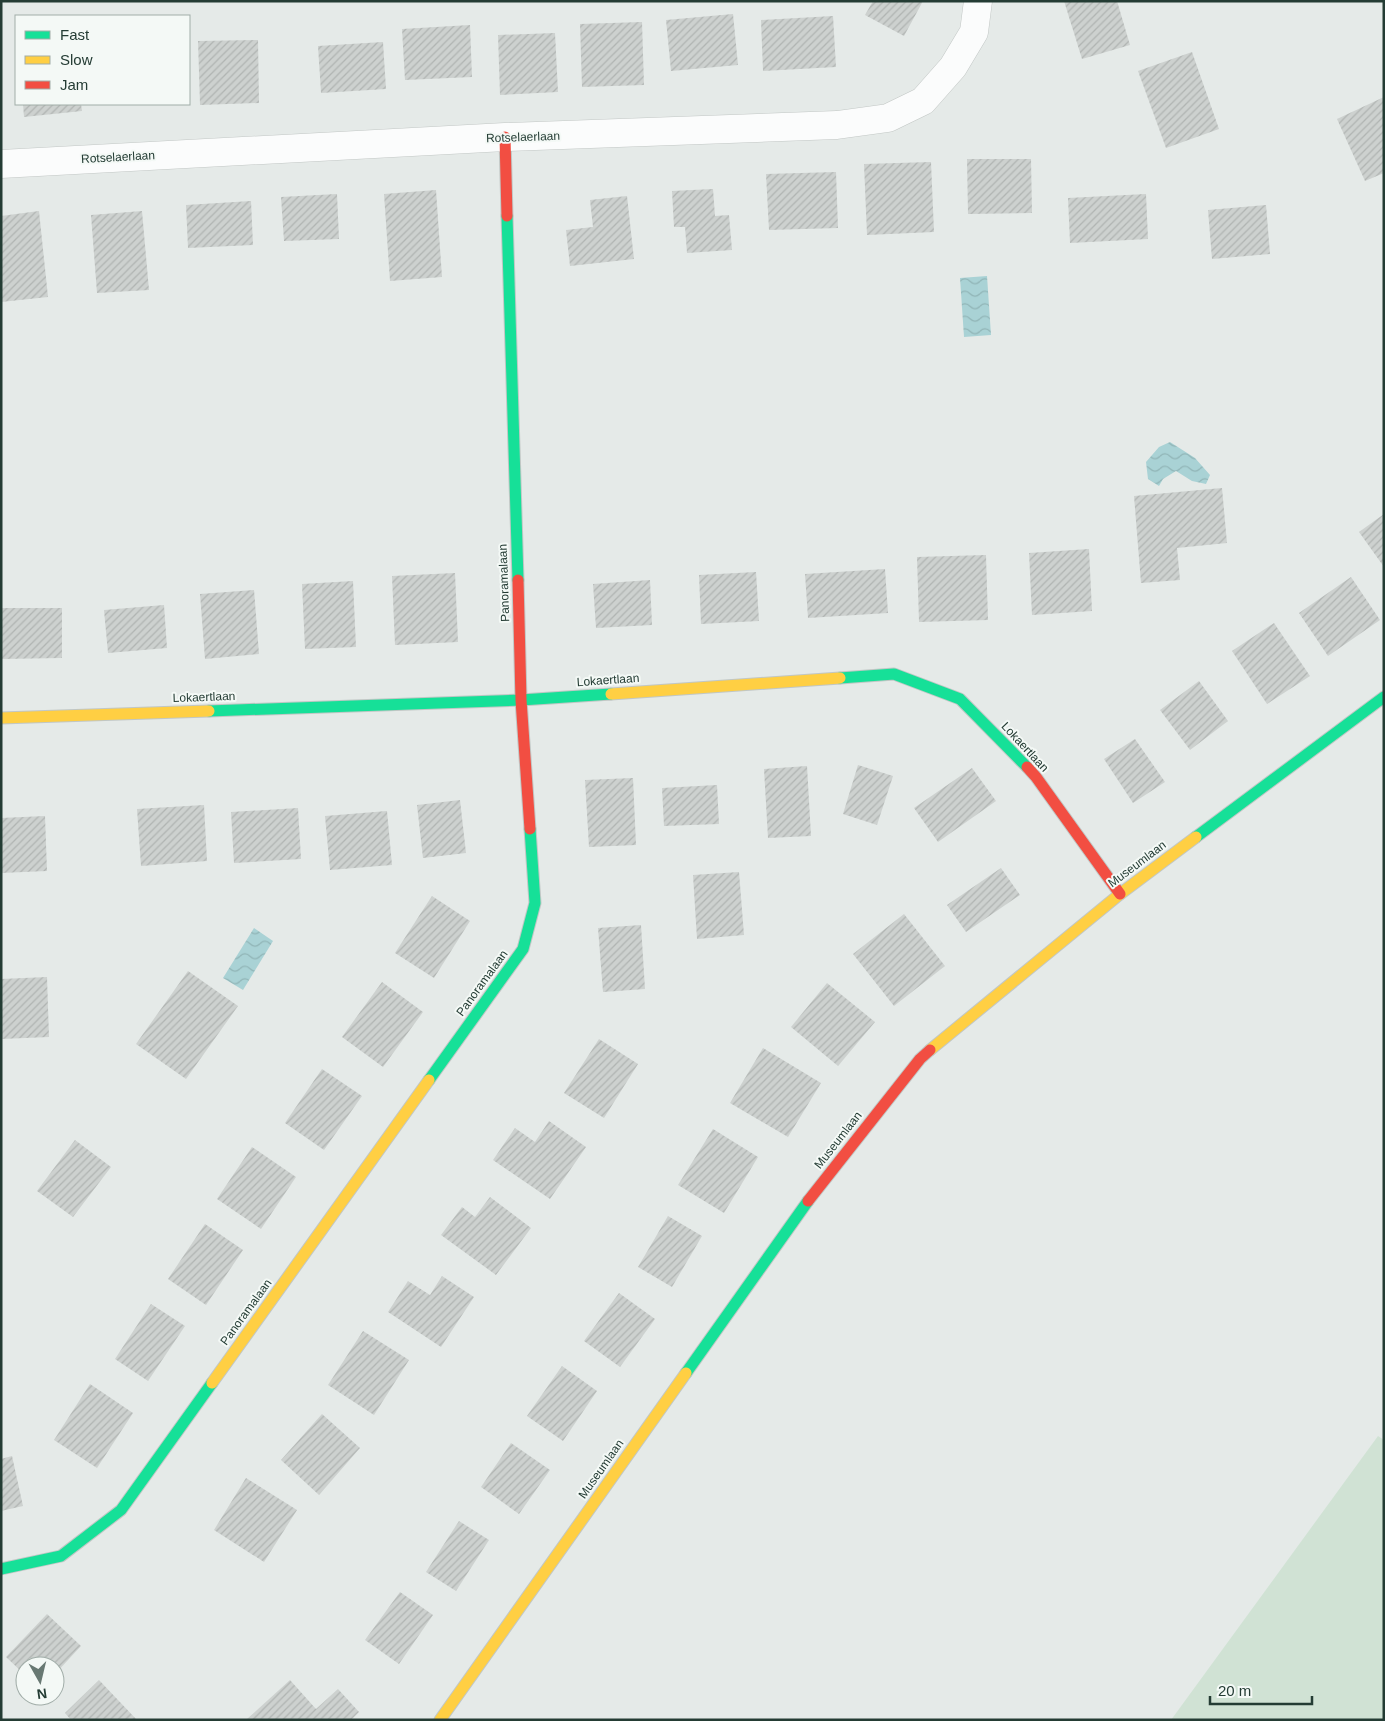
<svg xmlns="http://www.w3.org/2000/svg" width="1385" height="1721" font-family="Helvetica,sans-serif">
<defs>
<pattern id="water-waves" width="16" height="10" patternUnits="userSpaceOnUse" patternTransform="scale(1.25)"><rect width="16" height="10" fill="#a9d2d5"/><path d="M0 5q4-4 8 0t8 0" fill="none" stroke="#91b5b7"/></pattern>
<pattern id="building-hatch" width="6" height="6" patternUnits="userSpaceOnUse" patternTransform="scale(1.25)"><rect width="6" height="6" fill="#cdd1cf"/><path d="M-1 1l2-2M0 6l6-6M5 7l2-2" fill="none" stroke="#b0b4b2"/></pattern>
</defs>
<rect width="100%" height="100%" fill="#e5eae8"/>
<polygon fill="#d0e2d4" points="1378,1436 1384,1440 1384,1720 1171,1720"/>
<g fill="url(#water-waves)">
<polygon points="987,276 991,335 964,337 960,278"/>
<polygon points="1170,442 1195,458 1210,475 1206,484 1192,481 1176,471 1163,479 1159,486 1148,479 1146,462 1159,447"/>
<polygon points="254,928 273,941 243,990 223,978"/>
</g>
<g fill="url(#building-hatch)">
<polygon points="873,1 923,1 904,36 865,15"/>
<polygon points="1064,1 1117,1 1130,45 1082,59"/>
<polygon points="733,14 738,65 671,71 666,20"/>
<polygon points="833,16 836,67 763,71 761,20"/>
<polygon points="642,22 644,85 582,87 580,24"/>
<polygon points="470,25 472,77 405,80 402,29"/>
<polygon points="555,33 558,92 500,95 498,35"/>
<polygon points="258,40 259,103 200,105 198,41"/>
<polygon points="383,42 386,89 321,93 318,46"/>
<polygon points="1192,52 1219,129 1166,148 1138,71"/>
<polygon points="1384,97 1384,173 1365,181 1337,119"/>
<polygon points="23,104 81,104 82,111 24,117"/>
<polygon points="967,159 1031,159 1032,213 968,214"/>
<polygon points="931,162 934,232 867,235 864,164"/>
<polygon points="836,172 838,228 769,230 766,174"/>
<polygon points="713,189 715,216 729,215 732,250 687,253 685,227 674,227 672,191"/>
<polygon points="436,190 442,277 390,281 384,194"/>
<polygon points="337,194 339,239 284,241 281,197"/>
<polygon points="1146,194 1148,239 1070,243 1068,198"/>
<polygon points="627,196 634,259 570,266 566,230 593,227 590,200"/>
<polygon points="251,201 253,245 188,248 186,205"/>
<polygon points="1266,205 1270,254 1212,259 1208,210"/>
<polygon points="39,211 48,297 1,302 1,216"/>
<polygon points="142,211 149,290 97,293 91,215"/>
<polygon points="1222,488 1227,543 1177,548 1180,580 1141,583 1134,496"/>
<polygon points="1384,514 1384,567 1359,532"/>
<polygon points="1089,549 1092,611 1032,615 1029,553"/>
<polygon points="986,555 988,620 919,622 917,557"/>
<polygon points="885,569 888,613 808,618 805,574"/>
<polygon points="756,572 759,621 701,624 699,575"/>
<polygon points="455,573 458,642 395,645 392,576"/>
<polygon points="1351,577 1380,620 1328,656 1299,613"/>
<polygon points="650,580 652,625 596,628 593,584"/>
<polygon points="353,581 356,647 305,649 302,584"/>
<polygon points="254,590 259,654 205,659 200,594"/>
<polygon points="164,605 167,648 108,653 104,610"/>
<polygon points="1,608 62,608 62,658 1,659"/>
<polygon points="1274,623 1310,676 1267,704 1232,651"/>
<polygon points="1199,681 1228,721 1190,750 1160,710"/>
<polygon points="1135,739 1165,782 1133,803 1104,759"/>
<polygon points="858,765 893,776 877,825 843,814"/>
<polygon points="807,766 811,836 768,838 764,769"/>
<polygon points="972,768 996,801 938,842 914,808"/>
<polygon points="633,778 636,845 589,847 585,780"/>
<polygon points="717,785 719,824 664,826 662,788"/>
<polygon points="460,800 466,853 423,858 417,805"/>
<polygon points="204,805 207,861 141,866 137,809"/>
<polygon points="298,808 301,859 234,863 231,812"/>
<polygon points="387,811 392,865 330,870 325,816"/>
<polygon points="45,816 47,871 1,873 1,818"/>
<polygon points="1001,868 1020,895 966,932 947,905"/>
<polygon points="739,872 744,935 697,939 693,875"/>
<polygon points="432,896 470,921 434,978 395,953"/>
<polygon points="904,914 945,966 894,1006 853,954"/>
<polygon points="641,925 645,989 603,992 598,928"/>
<polygon points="188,971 238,1006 186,1079 136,1044"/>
<polygon points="47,977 49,1037 1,1039 1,979"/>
<polygon points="382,982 423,1012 383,1067 342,1037"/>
<polygon points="827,983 875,1022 838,1066 791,1027"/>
<polygon points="599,1039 638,1064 604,1118 564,1093"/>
<polygon points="763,1048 821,1083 788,1137 730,1103"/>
<polygon points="322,1069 362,1096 324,1150 285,1123"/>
<polygon points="549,1121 586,1147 550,1199 493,1160 515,1128 535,1142"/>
<polygon points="713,1129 758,1157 724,1213 678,1185"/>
<polygon points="75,1140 111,1167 73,1217 37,1191"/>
<polygon points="252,1147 296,1177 261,1229 217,1199"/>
<polygon points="490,1197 531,1228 496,1275 441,1235 462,1207 475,1217"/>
<polygon points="668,1216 702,1236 672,1287 638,1267"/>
<polygon points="205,1224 243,1250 206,1305 168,1279"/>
<polygon points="442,1276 474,1297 441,1347 388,1312 408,1281 430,1295"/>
<polygon points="619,1293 655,1319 620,1367 584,1341"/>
<polygon points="151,1304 185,1326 148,1381 115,1359"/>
<polygon points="363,1331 409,1360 374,1415 328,1385"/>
<polygon points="562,1366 597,1391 563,1441 527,1416"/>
<polygon points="90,1384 133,1413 97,1468 54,1440"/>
<polygon points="322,1414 360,1448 319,1495 281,1460"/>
<polygon points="511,1443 550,1470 519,1514 481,1487"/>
<polygon points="12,1456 23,1506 1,1511 1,1459"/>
<polygon points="246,1478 297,1510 264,1562 214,1530"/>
<polygon points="459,1521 489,1540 456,1591 426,1572"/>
<polygon points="400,1592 433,1615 399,1664 365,1640"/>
<polygon points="47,1614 81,1646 55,1674 55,1666 25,1666 25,1675 6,1657"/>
<polygon points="99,1680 137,1720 71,1720 65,1713"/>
<polygon points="290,1680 316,1709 338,1689 359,1712 351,1720 246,1720"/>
</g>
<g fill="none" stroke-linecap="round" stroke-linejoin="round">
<g stroke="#c2c7c5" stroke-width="29">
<polyline id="street" points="1,164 505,137 837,125 888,118 923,101 953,67 974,32 978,1"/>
</g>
<g stroke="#c1c7c5" stroke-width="13">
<g id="fast">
<polyline points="507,216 518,580"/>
<polyline points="840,678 894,674 960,699 1027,767"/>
<polyline points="209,711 521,700 611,694"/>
<polyline points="1196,837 1384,697"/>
<polyline points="429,1080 523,949 535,903 530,829"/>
<polyline points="686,1373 808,1201"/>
<polyline points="1,1569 61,1556 121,1510 212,1383"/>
</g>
</g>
<g stroke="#c1c7c5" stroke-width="13">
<g id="slow">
<polyline points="611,694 840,678"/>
<polyline points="1,718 209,711"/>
<polyline points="930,1050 1120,894 1196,837"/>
<polyline points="212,1383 429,1080"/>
<polyline points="440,1720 686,1373"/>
</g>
</g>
<g stroke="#c1c7c5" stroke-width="13">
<g id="jam">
<polyline points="505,137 507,216"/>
<polyline points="518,580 521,700 530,829"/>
<polyline points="1027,767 1036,777 1120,894"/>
<polyline points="808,1201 920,1059 930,1050"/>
</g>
</g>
<use href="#street" stroke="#fbfcfc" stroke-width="28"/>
<use href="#fast" stroke="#16e098" stroke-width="11"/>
<use href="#slow" stroke="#ffcf43" stroke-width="11"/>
<use href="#jam" stroke="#f24e42" stroke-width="11"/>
</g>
<g text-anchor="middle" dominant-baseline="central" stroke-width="4" stroke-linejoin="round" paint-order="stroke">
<g font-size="12" fill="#243c34" stroke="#f4f9f6">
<text transform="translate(523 137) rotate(-2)">Rotselaerlaan</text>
<text transform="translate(118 157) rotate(-3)">Rotselaerlaan</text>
<text transform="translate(504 583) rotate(-92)">Panoramalaan</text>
<text transform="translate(608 680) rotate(-4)">Lokaertlaan</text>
<text transform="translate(204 697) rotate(-2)">Lokaertlaan</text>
<text transform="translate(1025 747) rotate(47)">Lokaertlaan</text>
<text transform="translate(1137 864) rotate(-37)">Museumlaan</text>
<text transform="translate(482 983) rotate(-54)">Panoramalaan</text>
<text transform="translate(838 1140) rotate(-52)">Museumlaan</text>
<text transform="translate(246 1312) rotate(-54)">Panoramalaan</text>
<text transform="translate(601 1469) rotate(-55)">Museumlaan</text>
</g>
</g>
<rect width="1385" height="1721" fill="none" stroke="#243c34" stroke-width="5"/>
<rect x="15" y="15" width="175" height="90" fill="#f4f9f6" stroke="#a1ada8"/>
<rect x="25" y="31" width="25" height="8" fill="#16e098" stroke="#a1ada8"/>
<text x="60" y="40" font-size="15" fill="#243c34">Fast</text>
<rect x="25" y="56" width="25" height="8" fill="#ffcf43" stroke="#a1ada8"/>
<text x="60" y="65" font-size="15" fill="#243c34">Slow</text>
<rect x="25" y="81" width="25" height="8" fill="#f24e42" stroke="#a1ada8"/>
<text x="60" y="90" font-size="15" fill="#243c34">Jam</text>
<g transform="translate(40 1681) rotate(172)"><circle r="24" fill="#f4f9f6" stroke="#a1ada8"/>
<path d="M0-4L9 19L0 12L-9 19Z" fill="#687973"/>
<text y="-8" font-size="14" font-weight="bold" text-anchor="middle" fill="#243c34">N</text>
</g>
<path d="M1210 1696v8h102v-8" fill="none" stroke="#243c34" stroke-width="2.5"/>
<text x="1218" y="1696" font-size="15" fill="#243c34" stroke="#f4f9f6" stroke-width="4" paint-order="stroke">20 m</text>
</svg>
